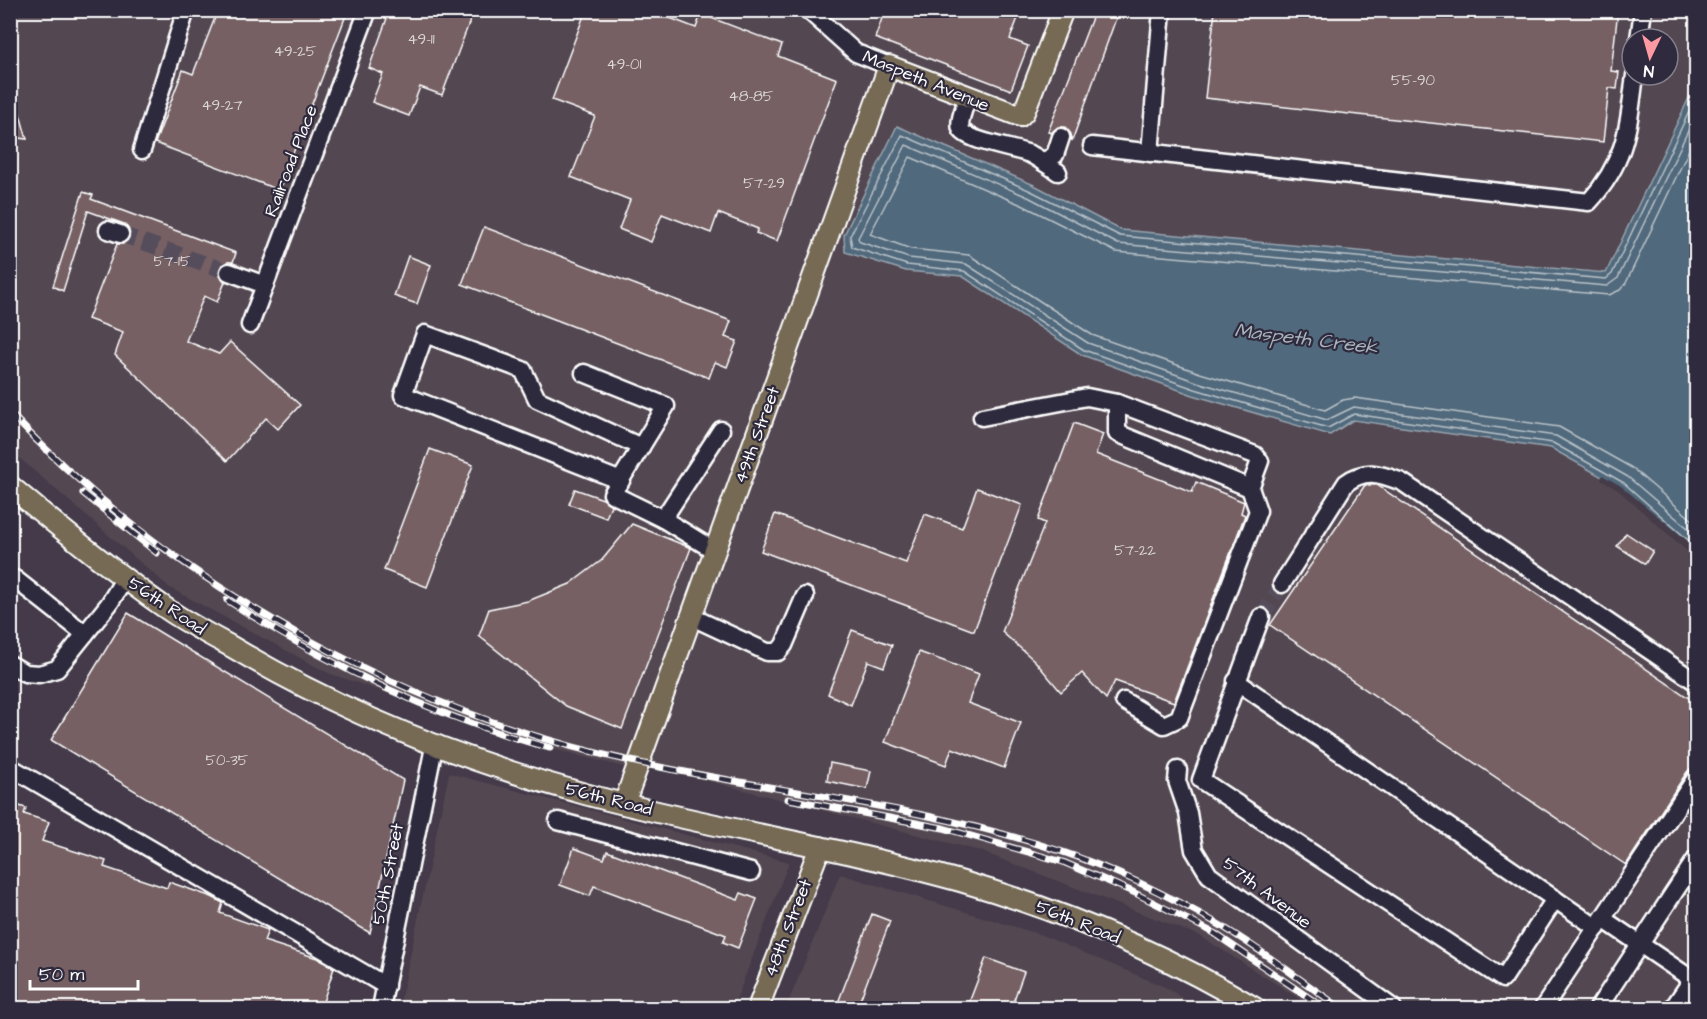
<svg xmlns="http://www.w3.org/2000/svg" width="1707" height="1019" font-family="'Architects Daughter',sans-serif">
<rect width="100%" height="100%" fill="#443a49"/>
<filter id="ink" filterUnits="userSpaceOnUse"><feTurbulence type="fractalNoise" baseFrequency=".0167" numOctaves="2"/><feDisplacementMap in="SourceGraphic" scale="12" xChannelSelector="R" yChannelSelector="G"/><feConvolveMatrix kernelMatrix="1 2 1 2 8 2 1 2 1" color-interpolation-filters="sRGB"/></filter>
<g filter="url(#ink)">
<g fill="#534651" fill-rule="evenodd">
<path d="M 11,11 L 1696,11 L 1696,83 L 1606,273 L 1121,230 L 897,127 L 844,235 L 906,271 L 962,276 L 1082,355 L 1193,395 L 1330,435 L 1353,420 L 1551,448 L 1620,487 L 1696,556 L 1696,1008 L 1314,1008 L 1200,936 L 980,851 L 638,763 L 635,770 L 541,746 L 328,673 L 170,588 L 11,451 ZM 1632,39 L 1668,39 L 1668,75 L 1632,75 Z"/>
<polygon points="449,773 789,862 733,1008 399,1008"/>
<polygon points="840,874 1042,935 1165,987 1199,1008 786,1008"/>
</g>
<polygon fill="#51697b" stroke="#97a5b0" stroke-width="1.5" points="1696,83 1696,556 1620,487 1551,448 1353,420 1330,435 1193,395 1082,355 962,276 906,271 845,252 844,235 897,126 1034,185 1121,230 1606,273"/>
<polygon fill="#443a49" points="1602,475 1621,486 1694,546 1696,559 1618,490 1601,480"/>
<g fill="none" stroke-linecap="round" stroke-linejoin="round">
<g stroke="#b9c3ca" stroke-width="1.5">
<polyline points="1696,97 1612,274 1606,279 1120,236 1031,191 902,135 850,236 852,247 907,265 964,271 1084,350 1195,389 1328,428 1354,414 1553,443 1624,483 1696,547"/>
<polyline points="1696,114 1618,278 1607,286 1118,244 1028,197 906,145 858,238 860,242 909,258 966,264 1088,343 1197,382 1327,420 1354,407 1556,436 1628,477 1696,535"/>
<polyline points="1696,135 1626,283 1620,290 1609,295 1116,252 1024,206 910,157 870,234 911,249 969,255 1092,335 1200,373 1325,410 1343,400 1355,398 1559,427 1632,468 1696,523"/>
</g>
</g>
<g fill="#766164" stroke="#fff" stroke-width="1.5">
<polygon points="218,10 348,10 279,190 155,143 183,70 193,74"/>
<polygon points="390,10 474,10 442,95 420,87 409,116 372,102 383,74 369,68"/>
<polygon points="586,10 649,10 696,28 701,14 782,45 778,56 837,79 777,241 756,233 758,229 718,213 711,233 662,214 651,242 619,229 630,200 571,177 595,116 552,100"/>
<polygon points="885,10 1021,10 1010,39 1028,46 1011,90 875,38"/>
<polygon points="1095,10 1119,10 1072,141 1071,134 1065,127 1058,127 1051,133 1048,132"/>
<polygon points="1215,10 1618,10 1611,71 1619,72 1617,89 1609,88 1603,142 1205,98"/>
<polygon points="10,93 14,93 27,139 10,137"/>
<polygon points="83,192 93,195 91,199 236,253 233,262 227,262 219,268 219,274 225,282 217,302 204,296 186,341 219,354 230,342 300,405 278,429 266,418 227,461 115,355 123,332 88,319 117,244 123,244 130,238 130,231 124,224 88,211 63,291 53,286"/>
<polygon points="484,227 731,321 725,337 737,341 727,367 715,362 709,378 462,284"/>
<polygon points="408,256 431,265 417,304 394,296"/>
<polygon points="1074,423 1103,434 1096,454 1192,492 1196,482 1244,502 1241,513 1245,515 1174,702 1115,681 1106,699 1082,673 1061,692 1035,661 1002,632 1045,523 1038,520"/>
<polygon points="430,449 473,465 427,587 384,570"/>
<polygon points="1365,485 1377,485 1696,703 1696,763 1687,772 1626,865 1270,625"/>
<polygon points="977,488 1022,505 974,631 761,551 775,514 906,563 925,514 962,528"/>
<polygon points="575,489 603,499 611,505 606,518 569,504"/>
<polygon points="632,524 691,548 622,729 566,706 479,636 489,609 528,601 570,584 602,560"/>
<polygon points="1626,533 1653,551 1645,564 1617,546"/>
<polygon points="128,613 403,780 370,933 51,740"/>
<polygon points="852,630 892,645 884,667 868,661 851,705 828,694"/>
<polygon points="919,652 979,674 968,703 1021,723 1004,768 952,748 946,765 885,742"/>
<polygon points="830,763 871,771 867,789 827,781"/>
<polygon points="10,803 26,808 24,814 49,822 42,841 106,861 104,867 167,888 169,882 212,897 223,903 220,913 268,930 264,941 317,958 334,968 321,1008 10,1008"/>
<polygon points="574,848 604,859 607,851 738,900 741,893 757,899 738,948 723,942 726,935 594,886 590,896 560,885"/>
<polygon points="872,914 890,921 857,1008 836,1008"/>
<polygon points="986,958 1024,972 1011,1008 967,1008"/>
</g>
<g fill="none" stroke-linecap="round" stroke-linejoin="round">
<g stroke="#574e5b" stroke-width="16" stroke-dasharray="16 8" stroke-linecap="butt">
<polyline points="120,234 229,272"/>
<polyline points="1261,617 1282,584"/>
</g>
<g stroke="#fff" stroke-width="21">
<g id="minor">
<polyline points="808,10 856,53 889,66"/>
<polyline points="1639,39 1643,10"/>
<path d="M 968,97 C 965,106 958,121 961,129 C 964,140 1017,149 1030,154 C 1040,159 1049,166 1058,172"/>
<path d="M 1092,146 L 1589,202 C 1627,160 1628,128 1635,75"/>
<polyline points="142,150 186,10"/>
<polyline points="1150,153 1162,10"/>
<polyline points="1043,162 1055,155 1061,137"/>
<polyline points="108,230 120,234"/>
<polyline points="229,272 265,285"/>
<polyline points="250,325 368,10"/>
<polyline points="584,373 666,406 612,494 663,519"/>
<polyline points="1117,403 1117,433 1250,488"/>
<polyline points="982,417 1087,397 1117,403 1255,455 1260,461 1250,488 1258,511 1179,718 1164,725 1124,701"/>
<polyline points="621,481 403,395 425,334 523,370 537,399 641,447"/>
<polyline points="715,551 663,519 721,430"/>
<polyline points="10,580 15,579 85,634"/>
<path d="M 1282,584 L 1346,483 C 1366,468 1380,474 1402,482 L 1696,682"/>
<polyline points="692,617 767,652 778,652 784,645 805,596"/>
<polyline points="1261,617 1201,780 1503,979 1555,899"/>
<polyline points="10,664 25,673 39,674 57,669 109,604 125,578"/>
<polyline points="1236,681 1597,928"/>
<polyline points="10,767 386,986"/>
<polyline points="1178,770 1177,781 1188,813 1194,850 1209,875 1393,1008"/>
<polyline points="558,821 751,872"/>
<polyline points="1603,919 1693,980"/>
<polyline points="381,1008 434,747"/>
<polyline points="1543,1008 1696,778"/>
<polyline points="1598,1008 1696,859"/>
<polyline points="1673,1008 1696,974"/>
</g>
</g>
<g stroke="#fff" stroke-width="24">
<g id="major">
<path d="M 10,486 C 61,529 112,571 167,609 C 187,623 210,635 232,647 C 343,713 461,760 585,794 C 709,828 837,846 960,881 C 1063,911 1163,953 1255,1008"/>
<polyline points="624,804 889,66 1020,116 1024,112 1063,10"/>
<polyline points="758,1008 820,847"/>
</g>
</g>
<use href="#minor" stroke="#2f2a3d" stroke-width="16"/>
<use href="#major" stroke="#766a55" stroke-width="20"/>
<g stroke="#fff" stroke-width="7">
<g id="rail">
<path d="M 10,413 C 172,585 409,715 640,763 C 781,793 926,806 1063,852 C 1116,870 1170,896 1218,924 C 1261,949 1301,981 1341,1008"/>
<polyline points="83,493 157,553"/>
<path d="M 227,600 C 326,664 436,718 550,748"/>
<polyline points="788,799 943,828 1063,862 1133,892 1214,933 1324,1008"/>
</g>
</g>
<use href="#rail" stroke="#2f2a3d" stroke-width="4.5" stroke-dasharray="14" stroke-linecap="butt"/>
</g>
</g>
<g text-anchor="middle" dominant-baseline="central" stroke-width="4.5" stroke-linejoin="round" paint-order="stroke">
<g font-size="15" fill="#ddd8d8">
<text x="421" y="39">49-11</text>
<text x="295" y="51">49-25</text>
<text x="624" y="64">49-01</text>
<text x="1413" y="80">55-90</text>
<text x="751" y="96">48-85</text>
<text x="222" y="105">49-27</text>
<text x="764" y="183">57-29</text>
<text x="172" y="261">57-15</text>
<text x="1135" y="550">57-22</text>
<text x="227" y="760">50-35</text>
</g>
<g font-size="18" fill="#fff" stroke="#2f2a3d">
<text transform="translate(926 81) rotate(22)">Maspeth Avenue</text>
<text transform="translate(291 161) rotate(-69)">Railroad Place</text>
<text transform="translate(757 435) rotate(-70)">49th Street</text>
<text transform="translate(167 606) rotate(34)">56th Road</text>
<text transform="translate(609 799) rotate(14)">56th Road</text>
<text transform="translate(388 874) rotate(-79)">50th Street</text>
<text transform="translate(1267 893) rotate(37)">57th Avenue</text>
<text transform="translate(1078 922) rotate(22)">56th Road</text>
<text transform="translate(788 928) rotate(-69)">48th Street</text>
</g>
<g font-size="20" font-style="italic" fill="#a8b4bd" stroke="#2f2a3d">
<text transform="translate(1306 339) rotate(7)">Maspeth Creek</text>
</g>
</g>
<rect width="1707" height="1019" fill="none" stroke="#2f2a3d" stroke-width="36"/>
<rect x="18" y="18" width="1671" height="983" fill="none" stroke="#fff" stroke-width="2" filter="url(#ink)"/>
<g transform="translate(1650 57) rotate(185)"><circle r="28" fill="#2f2a3d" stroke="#827f8b" stroke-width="1.5"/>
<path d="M0-4.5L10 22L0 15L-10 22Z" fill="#ff9aa2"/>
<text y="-9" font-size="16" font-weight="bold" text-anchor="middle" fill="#ffffff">N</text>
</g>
<path d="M30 980v9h108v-9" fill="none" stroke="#ffffff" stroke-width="3"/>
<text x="39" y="980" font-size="18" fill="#ffffff" stroke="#2f2a3d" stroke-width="4.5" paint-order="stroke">50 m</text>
</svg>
